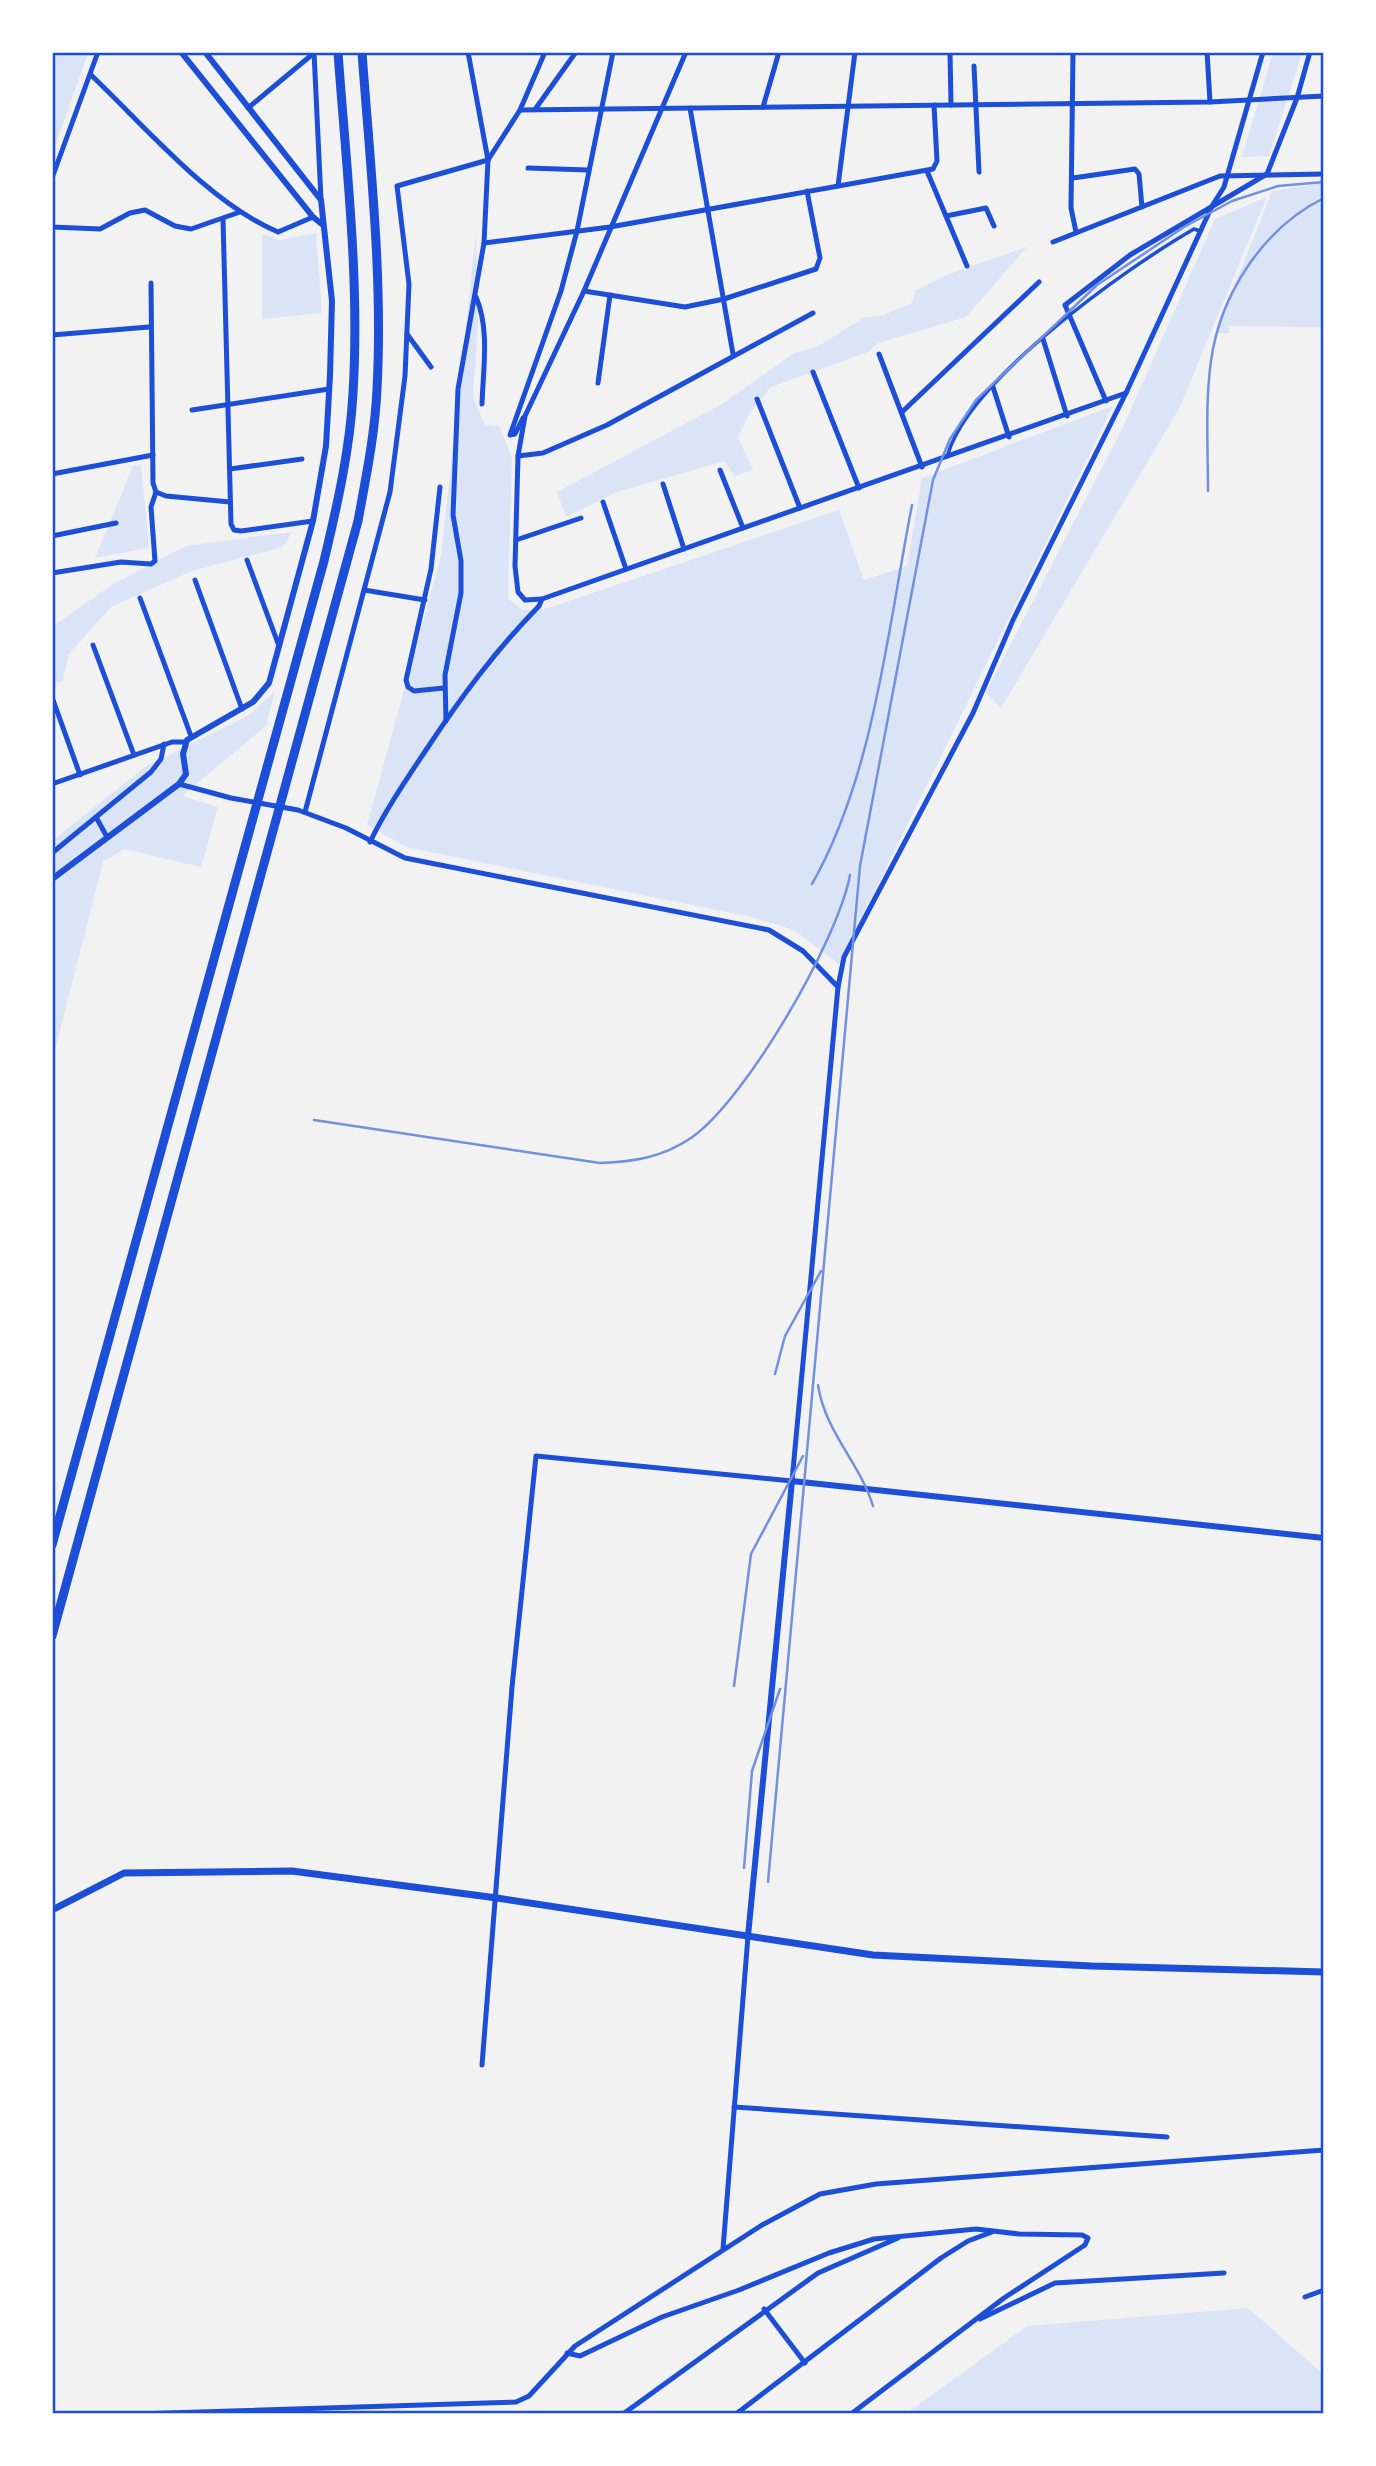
<svg xmlns="http://www.w3.org/2000/svg" width="1376" height="2466" font-family="'Archivo Narrow',sans-serif">
<rect width="100%" height="100%" fill="#f2f2f2"/>
<g fill="#dbe4f7">
<polygon points="53,52 88,53 53,152 52,53"/>
<polygon points="1273,53 1302,53 1269,156 1242,157"/>
<polygon points="1323,183 1323,327 1229,326 1229,333 1216,333 1272,191"/>
<polygon points="1267,197 1179,409 1001,708 986,692 1124,425 1215,219"/>
<polygon points="316,233 322,313 262,319 262,234 280,240"/>
<polygon points="476,233 478,324 473,397 485,425 499,426 512,458 508,598 522,610 548,608 839,510 864,580 907,566 922,478 1113,406 839,964 794,930 751,917 406,847 367,825 441,556"/>
<polygon points="1027,247 966,317 878,343 868,352 771,387 749,414 738,437 753,470 734,476 725,461 617,492 566,517 557,492 722,404 794,353 817,347 863,318 884,315 912,303 916,290 946,275"/>
<polygon points="141,464 149,548 95,558 133,466"/>
<polygon points="292,532 283,547 192,571 111,607 69,654 63,681 53,684 53,626 113,584 186,546"/>
<polygon points="275,691 266,726 182,796 218,807 201,867 124,849 103,862 53,1058 53,840 145,767 249,715"/>
<polygon points="1248,2308 1323,2374 1323,2413 907,2413 1027,2326"/>
</g>
<g fill="none" stroke-linecap="round" stroke-linejoin="round">
<path stroke="#1d4ed8" stroke-width="3.5" d="M 947,457 C 967,381 1126,268 1194,229 L 1200,231"/>
<g stroke="#1d4ed8" stroke-width="5">
<polyline points="314,52 321,200"/>
<polyline points="686,52 584,291 525,416 518,456 515,566 518,592 525,600 542,599 1126,393"/>
<polyline points="950,52 951,105"/>
<polyline points="1073,52 1071,208 1076,232"/>
<polyline points="1207,52 1210,102"/>
<polyline points="974,66 979,172"/>
<path d="M 91,75 C 146,127 209,203 278,232 L 313,217"/>
<polyline points="763,107 779,52"/>
<polyline points="248,108 314,53"/>
<polyline points="536,108 576,52"/>
<polyline points="690,108 733,354"/>
<polyline points="520,110 1210,102 1324,96"/>
<polyline points="488,160 520,110 545,52"/>
<polyline points="528,168 588,170"/>
<polyline points="927,171 967,266"/>
<polyline points="1267,174 1297,98 1310,52"/>
<polyline points="52,178 98,52"/>
<polyline points="1073,178 1135,169 1139,174 1142,207"/>
<polyline points="838,186 855,52"/>
<polyline points="946,216 986,208 994,226"/>
<polyline points="223,219 231,524 234,530 241,531 313,521"/>
<polyline points="52,227 100,229 130,213 145,210 175,226 191,229 240,212"/>
<polyline points="1053,242 1220,176 1324,174"/>
<polyline points="484,243 610,227 933,169 937,161 934,105"/>
<polyline points="584,291 685,307 724,299 816,269 820,258 807,191"/>
<path d="M 476,297 C 490,329 483,370 482,404"/>
<polyline points="407,334 431,367"/>
<polyline points="52,335 149,327"/>
<polyline points="1043,339 1067,416"/>
<polyline points="879,354 922,467"/>
<polyline points="813,372 859,488"/>
<polyline points="598,383 610,295"/>
<polyline points="993,387 1009,437"/>
<polyline points="757,399 800,508"/>
<polyline points="1106,401 1065,305 1130,255 1267,174"/>
<polyline points="192,410 329,389"/>
<polyline points="902,412 1039,282"/>
<polyline points="523,418 515,434 510,435 561,291 577,231 613,52"/>
<polyline points="518,456 543,453 607,425 813,313"/>
<polyline points="230,469 302,459"/>
<polyline points="720,470 743,528"/>
<polyline points="52,474 153,455"/>
<polyline points="663,484 684,549"/>
<polyline points="440,487 431,569 406,680 408,687 414,691 444,688"/>
<polyline points="156,492 166,496 230,502"/>
<polyline points="603,502 626,569"/>
<polyline points="52,536 116,523"/>
<polyline points="516,540 581,518"/>
<polyline points="247,560 279,646"/>
<polyline points="52,573 121,562 151,564 155,561 151,507 156,492 153,483 151,283"/>
<polyline points="195,580 242,709"/>
<polyline points="364,590 425,600"/>
<polyline points="140,598 191,736"/>
<polyline points="93,645 134,755"/>
<polyline points="52,697 80,775"/>
<polyline points="446,721 445,675 461,593 461,561 453,515 458,389 484,243 488,160 468,52"/>
<polyline points="52,784 172,742 185,742"/>
<polyline points="179,784 231,798 298,810 346,828 405,858 769,930 803,951 838,987"/>
<polyline points="305,812 390,492 405,376 409,284 397,186 488,160"/>
<polyline points="96,817 107,837"/>
<path d="M 370,842 C 386,809 406,780 426,750 C 461,697 495,651 539,606 L 542,599"/>
<polyline points="52,853 151,772 161,759 164,744"/>
<polyline points="482,2065 512,1687 536,1456 792,1481 838,987 844,957 973,713 1013,620 1126,393 1212,206 1224,187 1263,52"/>
<polyline points="734,2107 1167,2137"/>
<polyline points="723,2249 748,1936"/>
<polyline points="1305,2297 1324,2290"/>
<polyline points="764,2309 805,2363"/>
<polyline points="980,2319 1055,2283 1224,2273"/>
<polyline points="567,2353 580,2356 662,2317 739,2290 829,2253 874,2239 976,2229 1019,2234 1082,2235 1088,2238 1085,2245 1004,2298 851,2414"/>
<polyline points="136,2414 516,2402 529,2396 575,2346 762,2225 820,2194 876,2184 1324,2150"/>
<polyline points="623,2414 818,2273 898,2238"/>
<polyline points="736,2414 941,2258 968,2241 992,2232"/>
</g>
<g stroke="#1d4ed8" stroke-width="6">
<polyline points="181,52 313,217 323,225"/>
<polyline points="52,879 179,784 186,774 183,754 187,740 253,702 269,683 313,521 326,446 330,375 332,301 321,200 205,52"/>
<polyline points="748,1936 792,1481 1324,1538"/>
</g>
<polyline stroke="#1d4ed8" stroke-width="7" points="52,1910 124,1873 292,1871 497,1898 873,1955 1092,1966 1324,1972"/>
<g stroke="#1d4ed8" stroke-width="9">
<path d="M 52,1545 L 324,561 C 337,506 350,450 353,393 C 360,280 346,165 338,52"/>
<path d="M 52,1636 L 358,521 C 366,477 375,434 377,389 C 383,277 370,164 362,52"/>
</g>
<g stroke="#7290e2" stroke-width="2.5">
<path d="M 1208,491 C 1208,448 1205,404 1211,361 C 1220,295 1263,228 1324,198"/>
<path d="M 812,884 C 874,775 888,628 912,505"/>
<path d="M 314,1120 L 600,1163 C 634,1162 663,1157 691,1138 C 746,1100 838,940 850,875"/>
<polyline points="775,1374 785,1336 821,1271"/>
<path d="M 818,1385 C 825,1432 860,1463 873,1506"/>
<polyline points="734,1686 751,1554 803,1456"/>
<polyline points="744,1868 752,1771 780,1689"/>
<polyline points="768,1882 860,866 933,480 950,439 976,400 1097,285 1184,227 1232,201 1278,186 1324,182"/>
</g>
</g>
<rect width="1376" height="2466" fill="none" stroke="#ffffff" stroke-width="108"/>
<rect x="54" y="54" width="1268" height="2358" fill="none" stroke="#1d4ed8" stroke-width="2.5"/>
</svg>
